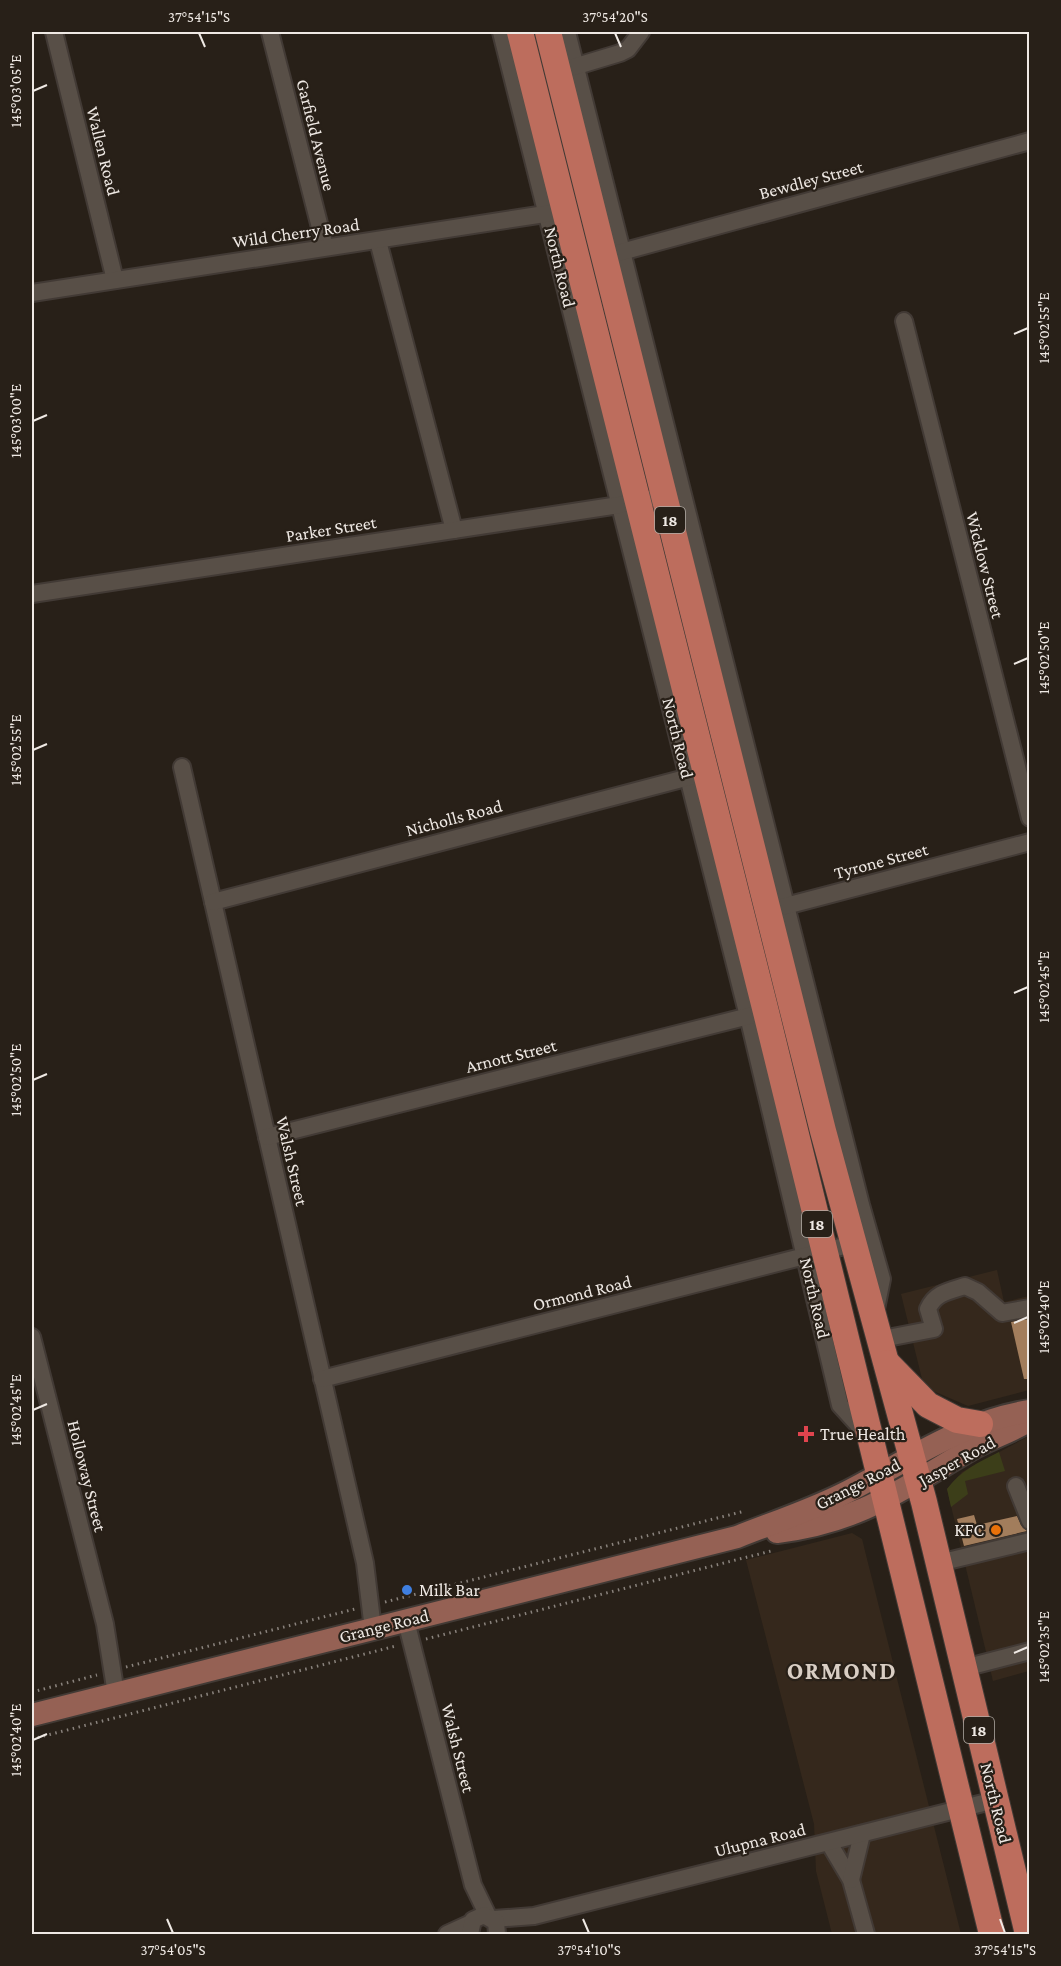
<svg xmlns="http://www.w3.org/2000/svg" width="1061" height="1966" font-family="'Crimson Pro',serif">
<rect width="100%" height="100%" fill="#282018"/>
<g fill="#35281c">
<polygon points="997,1270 1004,1302 1029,1296 1029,1390 968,1406 924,1387 901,1294"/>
<polygon points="1029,1436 1029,1671 993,1681 947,1489 962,1472"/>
<polygon points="852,1533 862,1539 961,1934 832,1934 816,1871 814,1824 746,1560"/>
</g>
<path fill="#3c3e19" d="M 999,1452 L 1005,1471 L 965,1481 L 968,1494 L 951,1507 L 947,1489 C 960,1471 979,1462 999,1452 Z"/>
<g fill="#a27d5c">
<polygon points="1029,1319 1029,1379 1024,1379 1011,1322"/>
<polygon points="974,1515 977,1525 1017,1516 1021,1525 1027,1531 964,1546 957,1519"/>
</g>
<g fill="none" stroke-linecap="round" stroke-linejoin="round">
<g stroke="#423a35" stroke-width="20">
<g id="minor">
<polyline points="54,32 115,280"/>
<polyline points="270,32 325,247"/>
<polyline points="501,32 748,1016 840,1405 868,1436"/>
<polyline points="567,32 861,1205 882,1279 875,1314"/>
<polyline points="567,69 620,53 628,49 641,32"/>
<polyline points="378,241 454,530"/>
<polyline points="614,254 1030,141"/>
<polyline points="32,293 558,212"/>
<polyline points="904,321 1030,818"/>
<polyline points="32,594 619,505 664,496"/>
<polyline points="182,767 365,1563 373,1629"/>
<polyline points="213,902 697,775"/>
<polyline points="778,908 1030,842"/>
<polyline points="267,1137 757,1014"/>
<polyline points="32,1337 105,1624 116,1694"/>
<path d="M 877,1340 L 934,1329 L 928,1309 C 935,1293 949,1291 965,1286 L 978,1292 L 1002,1313 L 1030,1308"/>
<polyline points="322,1379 852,1244"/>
<polyline points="1016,1486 1030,1521"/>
<polyline points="939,1563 1030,1541"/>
<polyline points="406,1621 473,1885 488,1916"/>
<polyline points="964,1668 1030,1651"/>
<polyline points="829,1843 851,1880 866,1934"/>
<polyline points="851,1880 862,1834"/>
<polyline points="493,1919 534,1916 995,1800"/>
<polyline points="447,1934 471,1923"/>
<polyline points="470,1934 473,1920 484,1915 496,1922 497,1934"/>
</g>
</g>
<g stroke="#423a35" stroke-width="26">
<g id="major">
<path d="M 777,1532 C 860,1522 902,1489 971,1449 C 990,1438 1011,1432 1030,1420"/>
<path d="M 32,1715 L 737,1537 C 772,1523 809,1511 843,1494 C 903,1464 962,1421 1030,1411"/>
</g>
</g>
<g stroke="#423a35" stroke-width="28">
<g id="highway">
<polyline points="520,32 766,1012 992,1934"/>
<polyline points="548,32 823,1131 924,1502 1028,1934"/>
<polyline points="887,1363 928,1405 957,1420 980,1424"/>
</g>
</g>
<g stroke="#8a837d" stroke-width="3" stroke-dasharray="1.5 4.5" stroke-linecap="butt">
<polyline points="385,1602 745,1511"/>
<polyline points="426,1639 771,1551"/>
<polyline points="126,1667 355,1609"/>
<polyline points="32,1692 97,1675"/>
<polyline points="32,1739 396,1646"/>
</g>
<use href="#minor" stroke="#584f47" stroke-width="16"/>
<use href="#major" stroke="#956154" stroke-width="22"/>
<use href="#highway" stroke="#bd6d5d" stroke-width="26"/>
</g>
<path fill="none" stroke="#efe9e4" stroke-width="2" d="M 199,33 L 205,47M 615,33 L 621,47M 33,91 L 47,85M 1014,334 L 1028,328M 33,421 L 47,415M 1014,664 L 1028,658M 33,750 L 47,744M 1014,993 L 1028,987M 33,1080 L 47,1074M 1014,1323 L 1028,1317M 33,1410 L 47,1404M 1014,1653 L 1028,1647M 33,1740 L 47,1734M 167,1919 L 173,1933M 583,1919 L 589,1933M 1000,1919 L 1005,1933"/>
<path fill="#e0444e" stroke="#282018" stroke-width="2" d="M803 1425h6v6h6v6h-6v6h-6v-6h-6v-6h6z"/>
<circle fill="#e8710a" stroke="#282018" stroke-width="2" cx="996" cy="1530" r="6"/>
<circle fill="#3f7fe0" stroke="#282018" stroke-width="2" cx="407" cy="1590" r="6"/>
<g text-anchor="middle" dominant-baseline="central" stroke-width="4.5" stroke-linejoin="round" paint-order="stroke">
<g fill="#282018" stroke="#b3ada7" stroke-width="1.5">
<rect x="655" y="507" width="30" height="26" rx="4.5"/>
<rect x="802" y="1211" width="30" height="26" rx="4.5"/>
<rect x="964" y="1717" width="30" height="26" rx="4.5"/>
</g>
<g font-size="16" font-weight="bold" fill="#efe9e4">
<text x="670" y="520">18</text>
<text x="817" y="1224">18</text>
<text x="979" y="1730">18</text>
</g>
<g font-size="18" fill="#efe9e4" stroke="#282018">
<text transform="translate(316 135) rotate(76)">Garfield Avenue</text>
<text transform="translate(103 151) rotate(76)">Wallen Road</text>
<text transform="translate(811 180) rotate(-15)">Bewdley Street</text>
<text transform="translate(296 233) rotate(-8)">Wild Cherry Road</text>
<text transform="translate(560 267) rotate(76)">North Road</text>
<text transform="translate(331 529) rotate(-9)">Parker Street</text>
<text transform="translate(985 565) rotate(76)">Wicklow Street</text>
<text transform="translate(678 738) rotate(76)">North Road</text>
<text transform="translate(454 818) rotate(-15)">Nicholls Road</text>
<text transform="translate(881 861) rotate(-15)">Tyrone Street</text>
<text transform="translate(511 1056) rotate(-14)">Arnott Street</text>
<text transform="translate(292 1161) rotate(77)">Walsh Street</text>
<text transform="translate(582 1293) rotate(-14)">Ormond Road</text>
<text transform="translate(815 1298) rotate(77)">North Road</text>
<text transform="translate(957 1461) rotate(-29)">Jasper Road</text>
<text transform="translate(87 1476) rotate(76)">Holloway Street</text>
<text transform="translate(858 1484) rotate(-27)">Grange Road</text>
<text transform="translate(384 1626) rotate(-14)">Grange Road</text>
<text transform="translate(458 1748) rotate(76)">Walsh Street</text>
<text transform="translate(996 1803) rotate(76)">North Road</text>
<text transform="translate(760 1840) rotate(-14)">Ulupna Road</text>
</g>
<g font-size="18" fill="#efe9e4" stroke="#282018" text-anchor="start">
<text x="820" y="1434">True Health</text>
<text x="984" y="1530" text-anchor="end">KFC</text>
<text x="419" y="1590">Milk Bar</text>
</g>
<g font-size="24" font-weight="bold" letter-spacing="1.5" fill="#d9cec4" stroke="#282018">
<text x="842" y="1670">ORMOND</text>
</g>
</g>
<rect width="1061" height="1966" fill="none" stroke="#282018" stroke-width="66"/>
<rect x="33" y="33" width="995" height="1900" fill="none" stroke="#efe9e4" stroke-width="2"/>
<g font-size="15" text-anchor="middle" fill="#efe9e4">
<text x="199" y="22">37°54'15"S</text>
<text x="615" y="22">37°54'20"S</text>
<text transform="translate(16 91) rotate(-90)" y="5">145°03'05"E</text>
<text transform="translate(1044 328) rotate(-90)" y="5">145°02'55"E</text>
<text transform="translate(16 421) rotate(-90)" y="5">145°03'00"E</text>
<text transform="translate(1044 658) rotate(-90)" y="5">145°02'50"E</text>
<text transform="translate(16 750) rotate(-90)" y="5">145°02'55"E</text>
<text transform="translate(1044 987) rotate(-90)" y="5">145°02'45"E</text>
<text transform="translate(16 1080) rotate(-90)" y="5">145°02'50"E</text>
<text transform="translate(1044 1317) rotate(-90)" y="5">145°02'40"E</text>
<text transform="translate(16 1410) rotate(-90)" y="5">145°02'45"E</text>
<text transform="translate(1044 1647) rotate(-90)" y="5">145°02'35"E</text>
<text transform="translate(16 1740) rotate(-90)" y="5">145°02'40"E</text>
<text x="173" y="1955">37°54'05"S</text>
<text x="589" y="1955">37°54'10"S</text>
<text x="1005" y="1955">37°54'15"S</text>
</g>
</svg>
